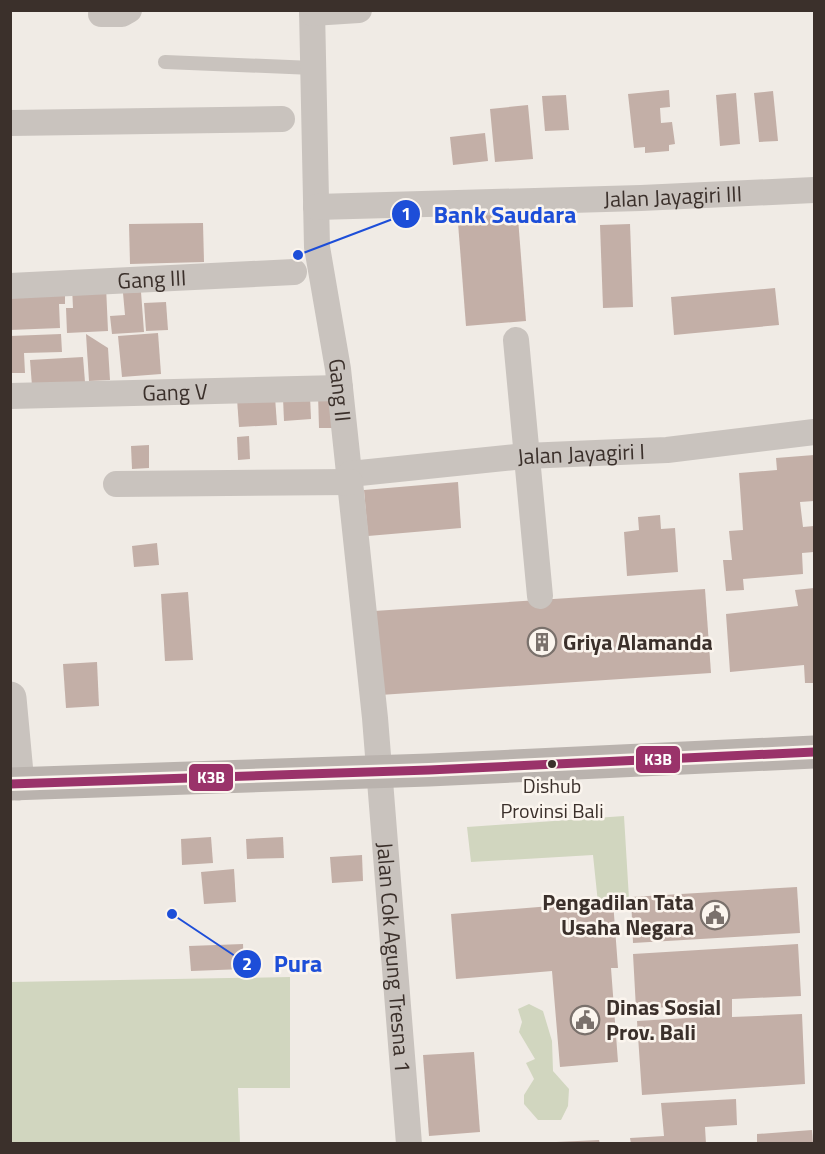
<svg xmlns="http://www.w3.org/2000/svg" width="825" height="1154" font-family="'Titillium Web',sans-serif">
<rect width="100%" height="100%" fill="#f0ebe5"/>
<g fill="#d1d6bf">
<polygon points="624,816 629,899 598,903 593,855 471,862 467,827"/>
<polygon points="290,977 290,1088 238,1088 240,1143 11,1143 11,982"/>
<polygon points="529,1004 543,1011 552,1041 553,1071 569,1089 568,1106 561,1120 538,1120 524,1104 524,1095 534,1079 526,1063 535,1059 519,1032 522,1022 518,1009"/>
</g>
<g fill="#c3afa7">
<polygon points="669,90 670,107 660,108 661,123 672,122 675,144 669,145 669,151 645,153 645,147 634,148 628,94"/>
<polygon points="773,91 778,141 759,142 754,93"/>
<polygon points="736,93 740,144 720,146 716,95"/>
<polygon points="566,95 569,130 545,131 542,96"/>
<polygon points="528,105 533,159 495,162 490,109"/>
<polygon points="485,133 488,161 453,165 450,137"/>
<polygon points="517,205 526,321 466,326 457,210"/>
<polygon points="203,223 204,262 130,264 129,224"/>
<polygon points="630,224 633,307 603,308 600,225"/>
<polygon points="106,286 108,331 67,333 66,308 73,308 72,287"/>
<polygon points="775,288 779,325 674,335 671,297"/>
<polygon points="65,289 65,304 59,304 60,328 10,330 10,291"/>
<polygon points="141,292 144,332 112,334 110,316 125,315 123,293"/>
<polygon points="166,302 168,330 146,331 144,303"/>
<polygon points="158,333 161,374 122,377 118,336"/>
<polygon points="61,334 62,352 24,353 25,373 10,373 10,336"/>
<polygon points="86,334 108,348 110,380 89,381"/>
<polygon points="83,357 85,382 32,386 30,360"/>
<polygon points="318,394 335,394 336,428 319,428"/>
<polygon points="310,396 311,419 284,421 283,398"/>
<polygon points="275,397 277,425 239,427 237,399"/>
<polygon points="249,436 250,459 238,460 237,437"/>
<polygon points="149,445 149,468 132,469 131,446"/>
<polygon points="814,455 814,501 800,502 803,527 814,526 814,552 802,553 803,574 743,579 744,590 726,591 723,560 732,560 729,531 743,530 739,473 777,470 776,458"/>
<polygon points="458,482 461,528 368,536 364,490"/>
<polygon points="660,515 661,529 675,528 678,572 627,576 624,532 639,530 638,517"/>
<polygon points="157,543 159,565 134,567 132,546"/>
<polygon points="814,588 814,683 805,683 804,665 730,672 726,614 798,606 795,590"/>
<polygon points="705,589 711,673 380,695 374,611"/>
<polygon points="188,592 193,660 165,661 161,594"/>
<polygon points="97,662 99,706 66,708 63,664"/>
<polygon points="211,837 213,863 182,865 181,839"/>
<polygon points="283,837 284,858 247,859 246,839"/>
<polygon points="362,855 363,881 332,883 330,857"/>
<polygon points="234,869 236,902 204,904 201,872"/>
<polygon points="797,887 800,933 633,943 631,897"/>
<polygon points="613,901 618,968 611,968 618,1062 560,1067 552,971 456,979 451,914"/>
<polygon points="243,944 244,969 191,971 189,946"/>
<polygon points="798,944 801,996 732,999 732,1017 802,1014 805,1084 642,1095 637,1021 703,1017 703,1005 636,1009 633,954"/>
<polygon points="474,1052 480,1132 429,1136 423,1055"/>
<polygon points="736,1099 737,1125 705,1127 706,1144 631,1144 630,1138 664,1136 661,1103"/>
<polygon points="812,1130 813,1144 757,1144 757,1134"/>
<polygon points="599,1140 600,1144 556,1144 556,1142"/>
</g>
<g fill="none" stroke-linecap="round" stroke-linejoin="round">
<polyline stroke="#c9c3be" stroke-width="14" points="165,62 313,68"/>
<g stroke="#c9c3be" stroke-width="26">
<path id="s1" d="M 312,10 L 317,247 L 338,369 L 375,718 L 409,1144"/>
<polyline points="312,13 359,10"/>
<polyline points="101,14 122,14 129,10"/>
<polyline points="10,123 282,119"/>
<path id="s2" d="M 316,207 L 641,198 L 814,190"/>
<path id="s3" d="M 10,286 L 294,272"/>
<polyline points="516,340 540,596"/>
<path id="s4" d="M 10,396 L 340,388"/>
<path id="s5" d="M 350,474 L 525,456 L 667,450 L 814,432"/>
<polyline points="116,484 350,482"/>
</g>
<polyline stroke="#c9c3be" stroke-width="33" points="10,698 18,784"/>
<polyline stroke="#bab3ae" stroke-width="33" points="10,784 429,770 814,752"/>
<g stroke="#fbf5ee" stroke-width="14">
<polyline id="bus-1" points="10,784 429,770 814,752"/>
</g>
<use href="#bus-1" stroke="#9a336a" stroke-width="9"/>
</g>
<defs>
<g id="building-ring" transform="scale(1.5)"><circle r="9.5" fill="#fbf5ee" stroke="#7a716c" stroke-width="1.5"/><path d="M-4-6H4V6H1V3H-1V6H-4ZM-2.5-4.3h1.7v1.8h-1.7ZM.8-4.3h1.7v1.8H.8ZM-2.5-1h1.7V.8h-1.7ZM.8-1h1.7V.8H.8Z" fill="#7a716c"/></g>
<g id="civic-ring" transform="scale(1.5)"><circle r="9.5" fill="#fbf5ee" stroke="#7a716c" stroke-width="1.5"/><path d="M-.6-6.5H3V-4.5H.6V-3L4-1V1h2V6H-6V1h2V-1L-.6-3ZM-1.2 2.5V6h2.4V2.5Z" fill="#7a716c"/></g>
</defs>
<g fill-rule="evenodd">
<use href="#building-ring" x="542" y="642"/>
<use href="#civic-ring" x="715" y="915"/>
<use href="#civic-ring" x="585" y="1020"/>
</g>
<circle fill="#3b302b" stroke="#fbf5ee" stroke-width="2" cx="552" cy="764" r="5"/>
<g text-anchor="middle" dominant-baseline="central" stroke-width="5" stroke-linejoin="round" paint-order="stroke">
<g font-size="20" fill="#3b302b" stroke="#fbf5ee">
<text x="552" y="785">Dishub<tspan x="552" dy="25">Provinsi Bali</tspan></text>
</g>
<g font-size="22" fill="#3b302b" stroke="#fbf5ee">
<text stroke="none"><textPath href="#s2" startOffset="357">Jalan Jayagiri III</textPath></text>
<text stroke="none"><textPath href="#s3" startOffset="142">Gang III</textPath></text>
<text stroke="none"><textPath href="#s1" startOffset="382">Gang II</textPath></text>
<text stroke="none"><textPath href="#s4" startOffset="165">Gang V</textPath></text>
<text stroke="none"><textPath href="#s5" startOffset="232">Jalan Jayagiri I</textPath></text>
<text stroke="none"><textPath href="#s1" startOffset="952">Jalan Cok Agung Tresna 1</textPath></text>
</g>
<g font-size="22" font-weight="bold" fill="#3b302b" stroke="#fbf5ee" text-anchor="start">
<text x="563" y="642">Griya Alamanda</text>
<text x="694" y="902" text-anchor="end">Pengadilan Tata<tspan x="694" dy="25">Usaha Negara</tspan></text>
<text x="606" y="1007">Dinas Sosial<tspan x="606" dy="25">Prov. Bali</tspan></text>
</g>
</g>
<path fill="none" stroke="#1d4ed8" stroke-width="2" d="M298 255L406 214M172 914L247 964"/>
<g fill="#1d4ed8" stroke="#fbf5ee" stroke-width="2">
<circle cx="298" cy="255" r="6"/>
<circle cx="172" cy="914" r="6"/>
<circle cx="406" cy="214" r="15"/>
<circle cx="247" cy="964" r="15"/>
</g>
<g font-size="18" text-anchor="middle" font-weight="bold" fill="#fff">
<text x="406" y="220">1</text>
<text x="247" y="970">2</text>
</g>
<g font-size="24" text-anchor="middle" font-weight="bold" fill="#1d4ed8" stroke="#fbf5ee" stroke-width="5" stroke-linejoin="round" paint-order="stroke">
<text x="505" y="223">Bank Saudara</text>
<text x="298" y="972">Pura</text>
</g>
<g stroke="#fbf5ee" stroke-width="2">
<rect x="635" y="745" width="46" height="29" rx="6" fill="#9a336a"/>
<rect x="188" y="763" width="46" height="29" rx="6" fill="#9a336a"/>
</g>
<g font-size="16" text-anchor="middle" font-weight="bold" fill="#fff">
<text x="658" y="765">K3B</text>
<text x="211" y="783">K3B</text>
</g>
<rect width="825" height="1154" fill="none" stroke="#3b302b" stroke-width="24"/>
</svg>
